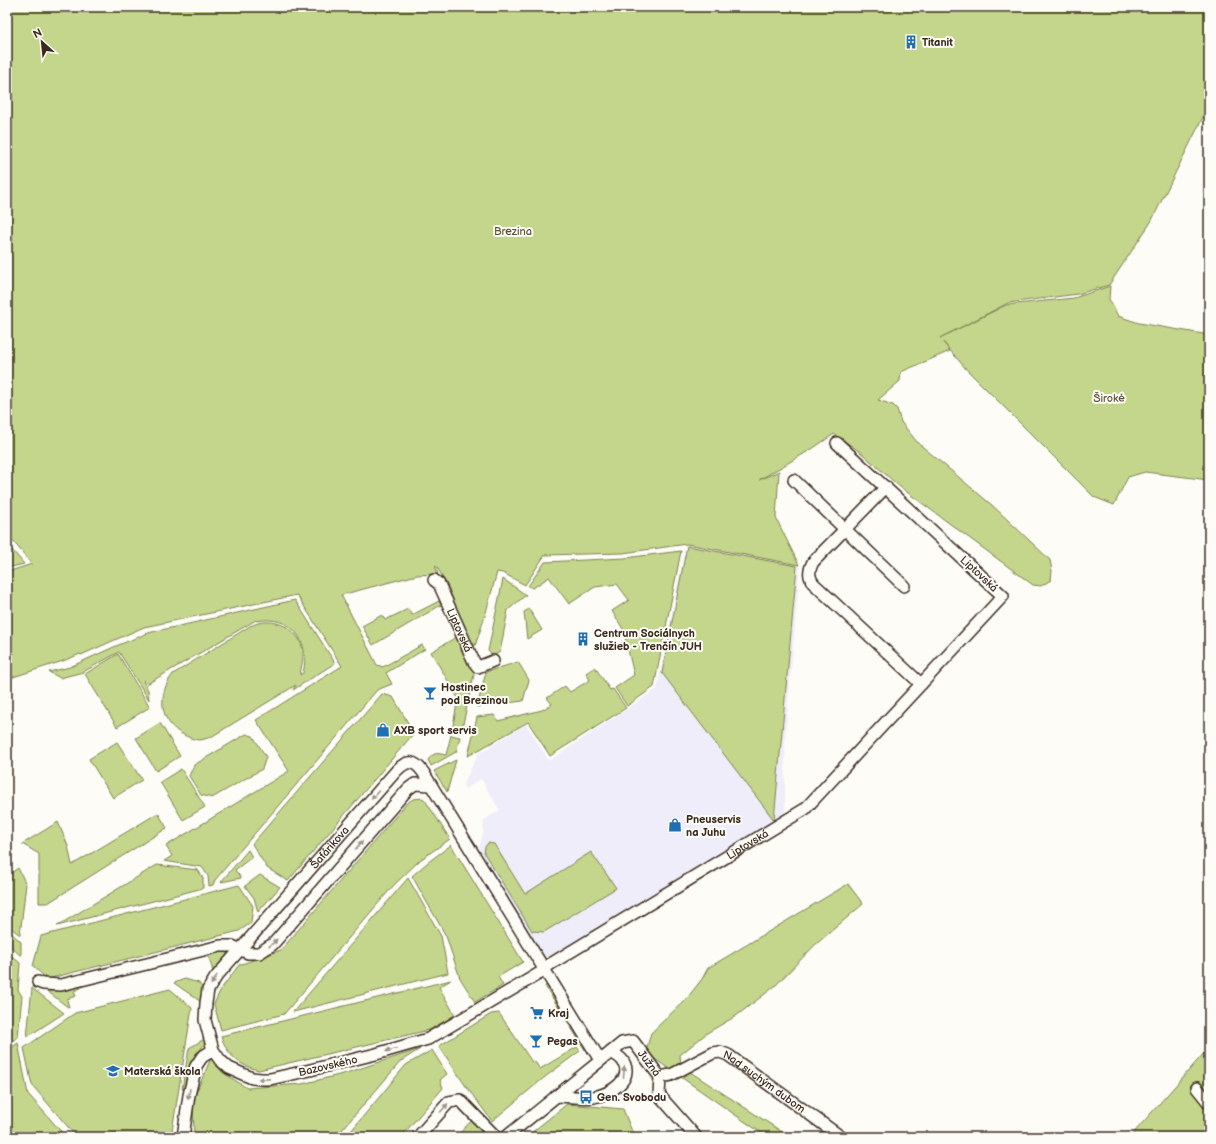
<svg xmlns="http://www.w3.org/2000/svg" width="1216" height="1144" font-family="'Balsamiq Sans',sans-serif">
<rect width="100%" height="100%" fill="#fdfcf7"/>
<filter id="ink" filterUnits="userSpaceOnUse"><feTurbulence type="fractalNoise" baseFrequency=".025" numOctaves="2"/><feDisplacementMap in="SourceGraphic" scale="8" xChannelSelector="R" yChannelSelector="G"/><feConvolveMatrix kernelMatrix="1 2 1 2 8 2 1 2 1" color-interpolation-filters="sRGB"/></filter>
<g filter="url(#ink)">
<polygon fill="#efedf9" points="686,544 800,566 785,741 785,816 552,956 543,959 479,855 479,847 483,834 484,820 500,810 481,779 465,789 463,785 478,754 526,724 549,761 657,689"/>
<g fill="#c3d68b" stroke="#7f8054">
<polygon points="7,7 1209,7 1209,105 1151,222 1109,285 1078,294 1008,303 940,338 1006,305 1074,298 1110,286 1109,299 1118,316 1139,323 1209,335 1209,480 1145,472 1128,477 1114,505 1094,497 966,369 943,342 950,351 901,372 900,381 878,400 893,405 897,409 901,422 917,442 993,506 1050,560 1052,571 1051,580 1041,586 1033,585 900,487 859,451 834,434 812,449 759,480 779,471 776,518 799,565 687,544 623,553 545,555 525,585 503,573 497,572 485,616 475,646 469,639 448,587 437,567 435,566 438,574 417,575 341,595 377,665 383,667 422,645 425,649 386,673 392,684 377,690 215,880 213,885 209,886 208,876 202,867 164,861 172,856 166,846 289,771 256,720 342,666 297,595 144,627 81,655 80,654 63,661 7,679 7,572 32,564 7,534"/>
<polygon points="7,544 24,564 7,568"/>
<polygon points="687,546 797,566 774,820 662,673"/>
<polygon points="681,551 654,687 627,706 615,688 634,675 623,629 612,611 629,600 617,584 595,587 569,604 549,577 533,588 528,586 545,562 625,558"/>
<polygon points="503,579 526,595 508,610 500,652 493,656 488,651"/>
<path d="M 295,600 L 335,663 L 293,690 L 296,685 L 211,737 C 207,738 203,740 199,740 C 194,740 188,737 184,735 C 159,723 157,694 173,674 L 250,626 C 255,624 260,622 266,622 C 283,621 300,633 303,650 C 304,659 301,667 300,675 L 303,673 C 311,641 291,614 257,621 L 256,620 L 147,684 L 144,680 L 143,681 L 148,690 L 149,700 L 119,652 L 83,672 L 60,678 L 49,672 L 70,667 L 116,646 L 148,633 Z"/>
<polygon points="439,601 441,605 373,645 362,626 382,615 385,620 408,609 412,615"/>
<polygon points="529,609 542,630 527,639 524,612"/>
<polygon points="458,636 475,670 461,733 452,731 458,698 431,652"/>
<polygon points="118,654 150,707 117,727 85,674"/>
<polygon points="518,662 529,680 523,701 477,707 486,672"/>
<polygon points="595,667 610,690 613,689 626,708 550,756 528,722 468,756 477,717 494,715 498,721 542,710 552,704 547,698 565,686 570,692 590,680 586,673"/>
<polygon points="382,694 393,697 414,733 288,881 267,868 252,844"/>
<polygon points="160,723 180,756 156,771 136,738"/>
<polygon points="246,734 253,736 266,757 262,769 212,798 201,795 189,776 194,765"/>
<path d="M 451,735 L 460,737 L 456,752 L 431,766 L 428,760 C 434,752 437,753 446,755 Z"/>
<polygon points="117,742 142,780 113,798 89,759"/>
<polygon points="456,760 447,792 434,771"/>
<polygon points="181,769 205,807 183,820 160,782"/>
<polygon points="422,798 425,800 450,839 420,860 393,886 284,1014 221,1030 214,1004 221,989 239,965 281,950 407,803 413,799"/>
<polygon points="158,813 167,828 48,903 39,903 39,854 22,844 58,822 68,846 72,865"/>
<polygon points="488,843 494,844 525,894 591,852 616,888 544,932 532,931 484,853 485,847"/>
<polygon points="451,845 523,962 498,977 503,985 475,1002 460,978 446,936 412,876 427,863"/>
<polygon points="248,850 252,857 235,870 241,878 221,882"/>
<polygon points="157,865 198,870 203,878 203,888 57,926"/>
<polygon points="18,868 26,884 20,935 7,925 7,876"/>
<polygon points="260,875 280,887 258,912 254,898 245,886"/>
<polygon points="408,878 441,936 448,973 293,1012"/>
<polygon points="848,884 863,904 815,945 774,987 736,1016 707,1033 680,1055 681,1066 790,1137 767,1137 652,1057 648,1060 644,1058 651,1033 688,997 702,979 708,968"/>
<polygon points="239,885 253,906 251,923 239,931 47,979 33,966 41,936"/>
<polygon points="7,929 21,942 21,956 7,943"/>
<polygon points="221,949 226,951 228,959 214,975 208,954"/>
<polygon points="7,952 20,963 18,990 22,996 18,1037 7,1045"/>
<polygon points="185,979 199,983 205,992 204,1004 174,983"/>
<path d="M 451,980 L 439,987 L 455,1015 L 429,1030 L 259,1070 C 239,1066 227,1055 221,1036 Z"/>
<polygon points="80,983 81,988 74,991 76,996 67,999 69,1008 47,991 67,990 69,986"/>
<polygon points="550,983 587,1047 585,1050 545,986"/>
<polygon points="32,988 64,1013 27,1037"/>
<polygon points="170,989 192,1008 171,1137 74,1137 74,1134 32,1085 24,1048 75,1013"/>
<polygon points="499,1013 532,1062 535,1062 540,1069 577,1047 580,1051 545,1077 492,1121 465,1085 439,1046 491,1014"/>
<path d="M 206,1038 C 204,1049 194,1055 190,1065 C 188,1073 187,1082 185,1090 L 182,1089 L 189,1048 Z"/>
<polygon points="18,1043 28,1094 66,1137 7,1137 7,1051"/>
<polygon points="420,1049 401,1061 336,1137 194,1137 193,1100 211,1058 222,1072 247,1088 302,1084 343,1074"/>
<polygon points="1209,1049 1209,1137 1130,1137 1205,1052"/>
<polygon points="432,1050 447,1074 440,1080 443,1088 401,1137 346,1137 406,1065"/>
<polygon points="567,1104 623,1109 631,1129 639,1137 526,1137"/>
<polygon points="474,1118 489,1133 485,1137 456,1137"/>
</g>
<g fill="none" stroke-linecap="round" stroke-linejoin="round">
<g stroke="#3b2a1e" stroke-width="14">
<g id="minor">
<polyline points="794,480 904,586"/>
<path d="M 886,487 L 813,562 C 809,570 808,575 813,583 L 921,684"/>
<path id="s1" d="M 434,580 L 439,584 L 474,662 L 478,667 L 493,661"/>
<path id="s2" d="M 544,968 L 805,809 L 1003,596 L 837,443"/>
<path id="s3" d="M 545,970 L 428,1039 L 376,1054 L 306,1071 L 270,1079 L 261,1079 L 252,1078 L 229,1068 L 220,1060 L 213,1050 L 205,1020 L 206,1003 L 208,990 L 216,977 L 397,770 C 408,759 415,761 423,772 L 600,1060"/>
<polyline points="38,982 43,984 61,985 220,946 232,946 248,953 259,953 273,944 408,789 415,784 431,785"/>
<path id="s4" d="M 660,1077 L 671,1075 L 713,1053 L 720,1052 L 728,1055 L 841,1137"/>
<polyline points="1197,1088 1209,1103"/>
<path d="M 556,1096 C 568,1096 582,1099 594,1097 C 609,1094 635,1080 623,1061 C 620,1057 615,1054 611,1052"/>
<polyline points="183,1137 189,1095 196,1066 202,1057 213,1050"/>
<polyline points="418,1137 449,1102 460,1100 496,1137"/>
<path id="s5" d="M 506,1137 L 611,1052 L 622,1043 L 633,1041 L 660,1077 L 659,1095 L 696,1137"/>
</g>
</g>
<use href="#minor" stroke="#fdfcf7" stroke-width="11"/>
</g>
<defs><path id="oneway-solid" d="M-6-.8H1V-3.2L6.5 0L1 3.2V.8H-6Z"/></defs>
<g fill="#9c938a">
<use href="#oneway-solid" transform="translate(375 795) rotate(131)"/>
<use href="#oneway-solid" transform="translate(359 845) rotate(-49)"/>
<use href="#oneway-solid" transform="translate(273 943) rotate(-43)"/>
<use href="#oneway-solid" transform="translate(214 980) rotate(122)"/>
<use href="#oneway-solid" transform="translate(391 1050) rotate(165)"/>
<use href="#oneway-solid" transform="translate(624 1072) rotate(-84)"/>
<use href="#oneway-solid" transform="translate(264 1079) rotate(179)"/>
<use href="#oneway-solid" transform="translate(189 1094) rotate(100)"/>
<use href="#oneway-solid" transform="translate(444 1108) rotate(-49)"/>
</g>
</g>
<defs>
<g id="building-bare" transform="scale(1.08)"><path d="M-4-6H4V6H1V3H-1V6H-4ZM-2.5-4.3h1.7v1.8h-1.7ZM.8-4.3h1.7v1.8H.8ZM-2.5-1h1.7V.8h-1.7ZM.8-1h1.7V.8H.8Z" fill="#1f6fb2" stroke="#fdfcf7" stroke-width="2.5" paint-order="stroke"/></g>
<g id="bar-bare" transform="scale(1.08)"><path d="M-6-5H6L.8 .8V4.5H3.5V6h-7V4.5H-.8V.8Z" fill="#1f6fb2" stroke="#fdfcf7" stroke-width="2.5" paint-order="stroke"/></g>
<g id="shop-bare" transform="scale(1.08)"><path d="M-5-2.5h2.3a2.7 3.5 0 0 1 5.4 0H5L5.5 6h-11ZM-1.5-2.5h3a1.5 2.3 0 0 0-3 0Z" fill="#1f6fb2" stroke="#fdfcf7" stroke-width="2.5" paint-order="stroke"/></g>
<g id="supermarket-bare" transform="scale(1.08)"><path d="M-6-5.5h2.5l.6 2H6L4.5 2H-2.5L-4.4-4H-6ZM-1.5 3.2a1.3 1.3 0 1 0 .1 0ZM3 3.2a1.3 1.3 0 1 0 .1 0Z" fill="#1f6fb2" stroke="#fdfcf7" stroke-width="2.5" paint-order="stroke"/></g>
<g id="school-bare" transform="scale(1.08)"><path d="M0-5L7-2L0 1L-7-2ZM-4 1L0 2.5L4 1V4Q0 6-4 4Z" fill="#1f6fb2" stroke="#fdfcf7" stroke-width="2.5" paint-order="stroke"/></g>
<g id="bus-bare" transform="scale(1.08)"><path d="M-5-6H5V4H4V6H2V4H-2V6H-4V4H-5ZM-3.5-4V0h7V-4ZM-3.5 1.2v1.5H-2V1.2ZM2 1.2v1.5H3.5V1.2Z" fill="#1f6fb2" stroke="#fdfcf7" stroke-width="2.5" paint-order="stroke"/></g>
</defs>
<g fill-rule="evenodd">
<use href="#building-bare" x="911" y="42"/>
<use href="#building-bare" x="583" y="639"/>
<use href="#bar-bare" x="430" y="693"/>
<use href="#shop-bare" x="383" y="730"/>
<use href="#shop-bare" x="675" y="825"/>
<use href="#supermarket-bare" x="537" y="1013"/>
<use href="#bar-bare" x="536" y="1041"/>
<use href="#school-bare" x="113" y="1071"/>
<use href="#bus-bare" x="586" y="1097"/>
</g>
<g text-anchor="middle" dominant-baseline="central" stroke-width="4" stroke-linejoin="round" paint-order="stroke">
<g font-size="11" font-weight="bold" fill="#3b2a1e" stroke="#fdfcf7" text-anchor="start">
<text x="922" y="42">Titanit</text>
<text x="594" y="633">Centrum Sociálnych<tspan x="594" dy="13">služieb - Trenčín JUH</tspan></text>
<text x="441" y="687">Hostinec<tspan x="441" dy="13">pod Brezinou</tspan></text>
<text x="394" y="730">AXB sport servis</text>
<text x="686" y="819">Pneuservis<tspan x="686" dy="13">na Juhu</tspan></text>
<text x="548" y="1013">Kraj</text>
<text x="547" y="1041">Pegas</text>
<text x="124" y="1071">Materská škola</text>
<text x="597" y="1097">Gen. Svobodu</text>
</g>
<g font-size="11" fill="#5d5539" stroke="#fdfcf7">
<text x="513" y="231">Brezina</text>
<text x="1109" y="398">Široké</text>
</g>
<g font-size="11" fill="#3b2a1e" stroke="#fdfcf7">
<text transform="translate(979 574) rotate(43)">Liptovská</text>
<text stroke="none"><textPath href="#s1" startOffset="57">Liptovská</textPath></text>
<text stroke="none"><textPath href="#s2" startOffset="238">Liptovská</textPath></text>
<text stroke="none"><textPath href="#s3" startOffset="615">Šafárikova</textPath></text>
<text stroke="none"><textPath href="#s5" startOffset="188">Južná</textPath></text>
<text transform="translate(328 1066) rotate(-13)">Bazovského</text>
<text stroke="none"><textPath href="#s4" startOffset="119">Nad suchým dubom</textPath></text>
</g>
</g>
<rect width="1216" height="1144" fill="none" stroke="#fdfcf7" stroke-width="24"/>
<rect x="12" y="12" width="1192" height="1120" fill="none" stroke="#3b2a1e" stroke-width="1.5" filter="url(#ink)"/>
<g transform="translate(42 42) rotate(333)" stroke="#fdfcf7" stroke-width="3" paint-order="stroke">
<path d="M0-3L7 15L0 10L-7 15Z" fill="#3b2a1e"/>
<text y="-6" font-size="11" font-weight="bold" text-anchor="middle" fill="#3b2a1e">N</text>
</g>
</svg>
